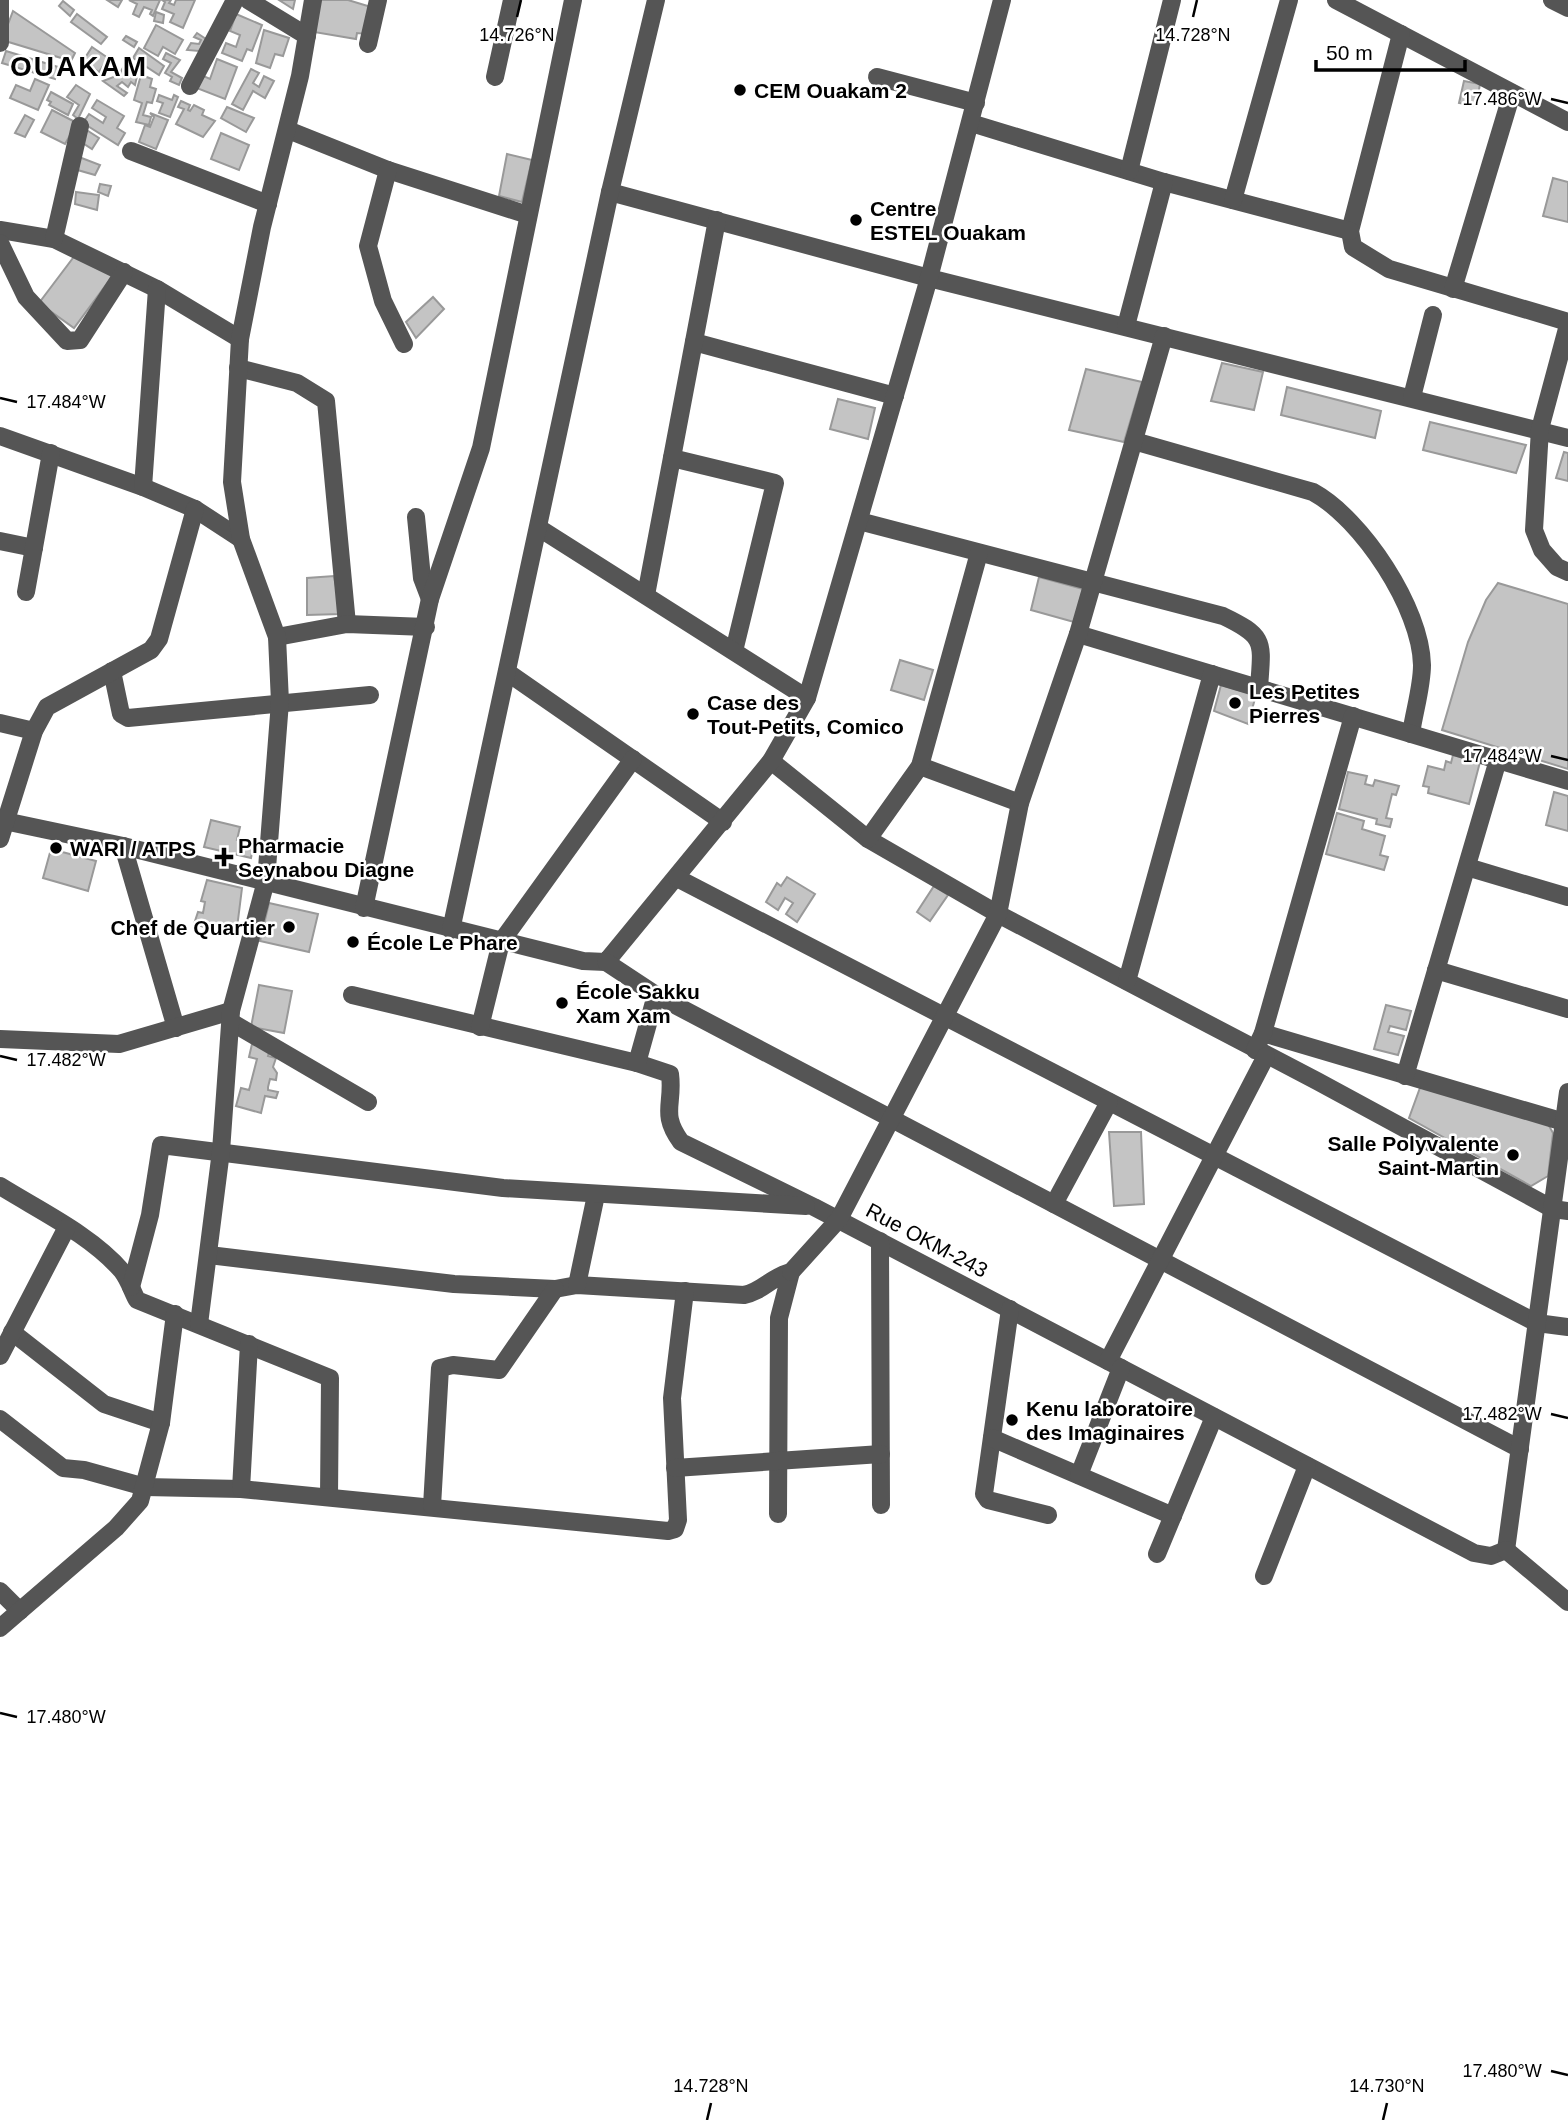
<svg xmlns="http://www.w3.org/2000/svg" width="1568" height="2120" font-family="Helvetica,sans-serif">
<rect width="100%" height="100%" fill="#fff"/>
<g fill="#c4c4c4" stroke="#999" stroke-width="2">
<polygon points="107,0 122,0 118,7"/>
<polygon points="129,0 160,0 153,16 150,14 152,10 144,7 139,17 133,14 137,4"/>
<polygon points="162,0 171,0 169,3 174,5 176,0 195,0 183,28 170,22 174,14 162,9 165,2"/>
<polygon points="279,0 295,0 293,9"/>
<polygon points="316,0 348,0 371,7 366,34 357,33 356,39 314,32"/>
<polygon points="63,1 74,10 70,16 59,6"/>
<polygon points="13,11 75,53 71,61 2,40"/>
<polygon points="156,12 164,15 163,23 154,21"/>
<polygon points="77,14 107,37 101,44 71,22"/>
<polygon points="236,14 262,25 252,51 247,49 242,61 222,53 226,43 236,47 240,35 230,31"/>
<polygon points="156,25 183,40 175,54 163,47 158,56 144,48"/>
<polygon points="264,30 289,38 283,56 275,54 270,68 256,63"/>
<polygon points="197,33 206,39 199,51 187,50 191,43 199,44 201,40 194,37"/>
<polygon points="126,36 137,42 134,47 123,40"/>
<polygon points="92,47 108,58 99,72 83,61"/>
<polygon points="139,48 164,66 159,75 133,58"/>
<polygon points="6,51 58,67 55,79 2,63"/>
<polygon points="166,53 180,60 171,72 182,78 179,85 170,81 172,77 165,73 171,63 163,59"/>
<polygon points="217,59 237,67 225,99 194,87 199,74 210,79"/>
<polygon points="125,64 138,72 135,85 131,82 128,87 122,82 117,86 127,93 124,96 103,81 119,75"/>
<polygon points="251,69 259,73 253,83 259,87 264,76 274,81 265,98 253,91 243,110 232,104"/>
<polygon points="141,75 152,79 150,87 156,89 152,103 147,102 143,115 151,117 149,125 136,122 142,103 134,100"/>
<polygon points="35,79 49,85 38,110 10,98 16,85 30,91"/>
<polygon points="1464,81 1480,84 1476,106 1459,103"/>
<polygon points="76,85 90,94 78,119 73,115 79,105 67,97"/>
<polygon points="51,92 73,104 68,115 49,105 51,102 47,100"/>
<polygon points="159,95 172,100 174,95 178,97 170,117 159,113 163,103 157,101"/>
<polygon points="97,100 124,116 117,128 125,133 118,145 83,123 89,114 103,123 106,117 92,108"/>
<polygon points="181,101 190,105 188,110 190,111 194,105 204,110 202,115 215,121 203,137 176,124 184,109 178,107"/>
<polygon points="227,107 254,118 246,132 221,118"/>
<polygon points="52,110 77,123 65,144 41,132"/>
<polygon points="150,113 168,120 156,149 139,142 145,125 150,127 154,117"/>
<polygon points="25,115 34,120 25,137 15,133"/>
<polygon points="85,129 99,138 92,149 78,140"/>
<polygon points="221,133 249,145 239,170 211,159"/>
<polygon points="507,154 532,160 522,202 499,196"/>
<polygon points="79,157 100,165 95,175 74,169"/>
<polygon points="1553,178 1568,182 1568,222 1543,216"/>
<polygon points="100,184 111,186 108,196 98,192"/>
<polygon points="76,192 99,195 97,210 75,204"/>
<polygon points="76,254 114,274 74,328 39,303"/>
<polygon points="433,297 444,309 416,338 406,322"/>
<polygon points="1222,363 1263,372 1254,410 1211,401"/>
<polygon points="1086,369 1142,382 1124,442 1069,430"/>
<polygon points="1287,387 1381,411 1375,438 1281,415"/>
<polygon points="838,399 875,408 868,439 830,429"/>
<polygon points="1430,422 1526,445 1516,473 1423,450"/>
<polygon points="1564,452 1568,453 1568,481 1556,478"/>
<polygon points="334,576 341,614 307,615 307,578"/>
<polygon points="1039,577 1083,589 1074,622 1031,610"/>
<polygon points="1498,583 1568,604 1568,769 1442,730 1468,642 1486,600"/>
<polygon points="900,660 933,670 924,700 891,690"/>
<polygon points="1221,685 1256,695 1248,724 1214,711"/>
<polygon points="1453,755 1480,762 1469,804 1428,793 1429,787 1423,786 1428,766 1444,770 1446,761 1451,763"/>
<polygon points="1348,772 1367,776 1365,784 1373,786 1375,780 1399,786 1396,795 1392,794 1386,818 1392,819 1390,827 1376,824 1377,819 1339,809"/>
<polygon points="1554,792 1568,796 1568,831 1546,825"/>
<polygon points="1337,813 1364,821 1362,829 1385,836 1380,855 1388,857 1384,870 1326,854"/>
<polygon points="211,820 240,827 237,840 254,843 251,858 204,847"/>
<polygon points="51,849 96,861 88,891 43,878"/>
<polygon points="787,877 815,894 797,922 786,914 793,903 785,898 778,910 766,902 777,883 781,886"/>
<polygon points="207,880 242,888 236,936 194,924 198,912 203,913 205,902 201,901"/>
<polygon points="934,886 948,895 930,921 917,912"/>
<polygon points="269,903 318,914 309,952 260,941"/>
<polygon points="259,985 292,991 284,1033 251,1027"/>
<polygon points="1386,1005 1411,1011 1406,1030 1390,1026 1388,1032 1404,1036 1398,1055 1374,1049"/>
<polygon points="252,1044 270,1049 268,1056 276,1058 273,1067 277,1073 276,1080 270,1079 268,1087 268,1090 278,1092 276,1098 265,1096 261,1113 236,1106 241,1088 249,1090 257,1059 249,1057"/>
<polygon points="1421,1085 1548,1124 1553,1133 1548,1176 1531,1186 1409,1118"/>
<polygon points="1109,1132 1141,1132 1144,1204 1114,1206"/>
</g>
<g fill="none" stroke-linecap="round" stroke-linejoin="round">
<g stroke="#555" stroke-width="18">
<polyline points="248,0 307,36"/>
<polyline points="1336,0 1568,122"/>
<polyline points="1552,0 1568,8"/>
<polyline points="1401,34 1350,231 1353,247 1389,269 1568,322"/>
<polyline points="0,43 0,0"/>
<polyline points="368,44 378,0"/>
<polyline points="495,77 512,0"/>
<polyline points="877,77 976,103"/>
<polyline points="190,86 235,0"/>
<polyline points="971,123 1164,182 1350,231"/>
<polyline points="288,130 388,170 528,215"/>
<polyline points="131,151 268,204"/>
<polyline points="388,170 368,246 383,301 404,344"/>
<polyline points="1129,171 1172,0"/>
<polyline points="610,192 929,278 1568,438"/>
<polyline points="1233,200 1289,0"/>
<polyline points="0,230 54,239 157,289 240,339"/>
<polyline points="54,239 80,126"/>
<polyline points="0,243 26,297 67,341 80,340 124,272"/>
<polyline points="1453,289 1512,93"/>
<polyline points="1568,325 1540,429 1534,530 1542,550 1557,567 1568,572"/>
<polyline points="1126,326 1164,182"/>
<polyline points="694,342 895,396"/>
<polyline points="238,368 297,383 326,401 347,624"/>
<polyline points="1412,397 1433,315"/>
<polyline points="0,436 143,487 195,509 241,539"/>
<path d="M 1134,441 L 1313,492 C 1362,519 1421,608 1422,665 C 1422,687 1414,712 1411,734"/>
<polyline points="672,458 775,483 734,651"/>
<polyline points="143,487 157,289"/>
<polyline points="416,517 422,578 430,599"/>
<path d="M 859,521 L 1223,616 C 1267,637 1262,642 1259,688"/>
<polyline points="539,528 807,698"/>
<polyline points="0,541 34,548"/>
<polyline points="26,592 51,453"/>
<polyline points="646,595 717,220"/>
<polyline points="1078,634 1568,781"/>
<polyline points="277,637 347,624 426,627"/>
<polyline points="112,671 121,714 128,718 370,695"/>
<polyline points="507,672 723,822"/>
<polyline points="0,723 34,731"/>
<polyline points="771,761 868,839 998,914 1317,1081 1553,1209 1568,1211"/>
<polyline points="920,766 1020,803"/>
<polyline points="0,820 123,846 583,961 606,962 771,761 807,698 929,278 1002,0"/>
<polyline points="0,839 34,731 47,707 151,650 159,639 195,509"/>
<polyline points="868,839 920,766 979,553"/>
<polyline points="123,846 176,1028"/>
<polyline points="1467,867 1568,897"/>
<polyline points="677,878 1537,1323 1568,1327"/>
<polyline points="364,908 430,599 481,448 573,0"/>
<polyline points="451,930 610,192 656,0"/>
<polyline points="606,962 656,995 1520,1449"/>
<polyline points="1436,970 1568,1009"/>
<polyline points="1127,981 1212,674"/>
<path d="M 352,995 L 637,1063 L 670,1074 C 674,1105 660,1113 681,1142 L 814,1207 L 1474,1553 L 1491,1556 L 1506,1550"/>
<polyline points="231,1022 368,1102"/>
<polyline points="480,1027 501,942 633,759"/>
<polyline points="1263,1033 1564,1122"/>
<polyline points="0,1039 119,1044 231,1011"/>
<polyline points="1255,1050 1263,1033 1353,716"/>
<polyline points="637,1063 656,995"/>
<polyline points="1405,1076 1498,760"/>
<path d="M 0,1186 C 40,1211 91,1235 122,1271 C 129,1280 132,1291 137,1300 L 330,1378 L 329,1497"/>
<polyline points="1054,1204 1109,1102"/>
<polyline points="880,1241 881,1505"/>
<path d="M 209,1255 L 454,1284 L 555,1289 L 577,1285 L 744,1295 C 762,1292 772,1276 791,1272 L 779,1318 L 778,1514"/>
<polyline points="791,1272 839,1219 998,914 1020,803 1078,634 1164,336"/>
<polyline points="577,1285 596,1195"/>
<polyline points="131,1287 150,1215 161,1145 503,1188 806,1206"/>
<polyline points="1010,1309 984,1494 988,1500 1048,1515"/>
<polyline points="199,1324 221,1151 231,1011 266,881 280,702 277,637 241,539 232,482 240,339 262,227 300,76 313,0"/>
<polyline points="12,1332 104,1404 161,1423"/>
<polyline points="0,1356 67,1227"/>
<polyline points="1108,1361 1266,1056"/>
<polyline points="0,1419 63,1468 84,1470 145,1487 241,1489 668,1531 675,1529 678,1520 672,1398 685,1291"/>
<polyline points="992,1438 1173,1516"/>
<polyline points="675,1468 881,1454"/>
<polyline points="1079,1475 1121,1368"/>
<polyline points="241,1489 249,1344"/>
<polyline points="432,1506 440,1368 453,1365 499,1370 555,1289"/>
<polyline points="1506,1550 1568,1092"/>
<polyline points="1506,1550 1568,1602"/>
<polyline points="1157,1554 1214,1417"/>
<polyline points="1264,1576 1307,1466"/>
<polyline points="0,1591 20,1611"/>
<polyline points="0,1628 116,1528 140,1501 161,1423 175,1314"/>
</g>
</g>
<path fill="none" stroke="#000" stroke-width="2.5" d="M 517,17 L 521,0M 1193,17 L 1197,0M 1551,99 L 1568,103M 0,398 L 17,402M 1551,756 L 1568,760M 0,1056 L 17,1060M 1551,1414 L 1568,1418M 0,1713 L 17,1717M 1551,2071 L 1568,2075M 707,2120 L 711,2103M 1383,2120 L 1387,2103"/>
<g fill="#000" stroke="#fff" stroke-width="2.5">
<circle cx="740" cy="90" r="7"/>
<circle cx="856" cy="220" r="7"/>
<circle cx="1235" cy="703" r="7"/>
<circle cx="693" cy="714" r="7"/>
<circle cx="56" cy="848" r="7"/>
<path d="M220.5 846.5h7v7h7v7h-7v7h-7v-7h-7v-7h7z"/>
<circle cx="289" cy="927" r="7"/>
<circle cx="353" cy="942" r="7"/>
<circle cx="562" cy="1003" r="7"/>
<circle cx="1513" cy="1155" r="7"/>
<circle cx="1012" cy="1420" r="7"/>
</g>
<g text-anchor="middle" dominant-baseline="central" stroke-width="5" stroke-linejoin="round" paint-order="stroke">
<g font-size="21" font-weight="bold" fill="#000" stroke="#fff" text-anchor="start">
<text x="754" y="90">CEM Ouakam 2</text>
<text x="870" y="208">Centre<tspan x="870" dy="24">ESTEL Ouakam</tspan></text>
<text x="1249" y="691">Les Petites<tspan x="1249" dy="24">Pierres</tspan></text>
<text x="707" y="702">Case des<tspan x="707" dy="24">Tout-Petits, Comico</tspan></text>
<text x="238" y="845">Pharmacie<tspan x="238" dy="24">Seynabou Diagne</tspan></text>
<text x="70" y="848">WARI / ATPS</text>
<text x="275" y="927" text-anchor="end">Chef de Quartier</text>
<text x="367" y="942">École Le Phare</text>
<text x="576" y="991">École Sakku<tspan x="576" dy="24">Xam Xam</tspan></text>
<text x="1499" y="1143" text-anchor="end">Salle Polyvalente<tspan x="1499" dy="24">Saint-Martin</tspan></text>
<text x="1026" y="1408">Kenu laboratoire<tspan x="1026" dy="24">des Imaginaires</tspan></text>
</g>
<g font-size="21" fill="#000" stroke="#fff">
<text transform="translate(927 1240) rotate(28)">Rue OKM-243</text>
</g>
<g font-size="28" font-weight="bold" letter-spacing="2" fill="#000" stroke="#fff">
<text x="79" y="66">OUAKAM</text>
</g>
</g>
<g font-size="18" text-anchor="middle" fill="#000" stroke="#fff" stroke-width="5" stroke-linejoin="round" paint-order="stroke">
<text x="517" y="41">14.726°N</text>
<text x="1193" y="41">14.728°N</text>
<text x="1502" y="105">17.486°W</text>
<text x="66" y="408">17.484°W</text>
<text x="1502" y="762">17.484°W</text>
<text x="66" y="1066">17.482°W</text>
<text x="1502" y="1420">17.482°W</text>
<text x="66" y="1723">17.480°W</text>
<text x="1502" y="2077">17.480°W</text>
<text x="711" y="2092">14.728°N</text>
<text x="1387" y="2092">14.730°N</text>
</g>
<path d="M1316 60v10h149v-10" fill="none" stroke="#000000" stroke-width="3.5"/>
<text x="1326" y="60" font-size="21" fill="#000000" stroke="#ffffff" stroke-width="5" paint-order="stroke">50 m</text>
</svg>
